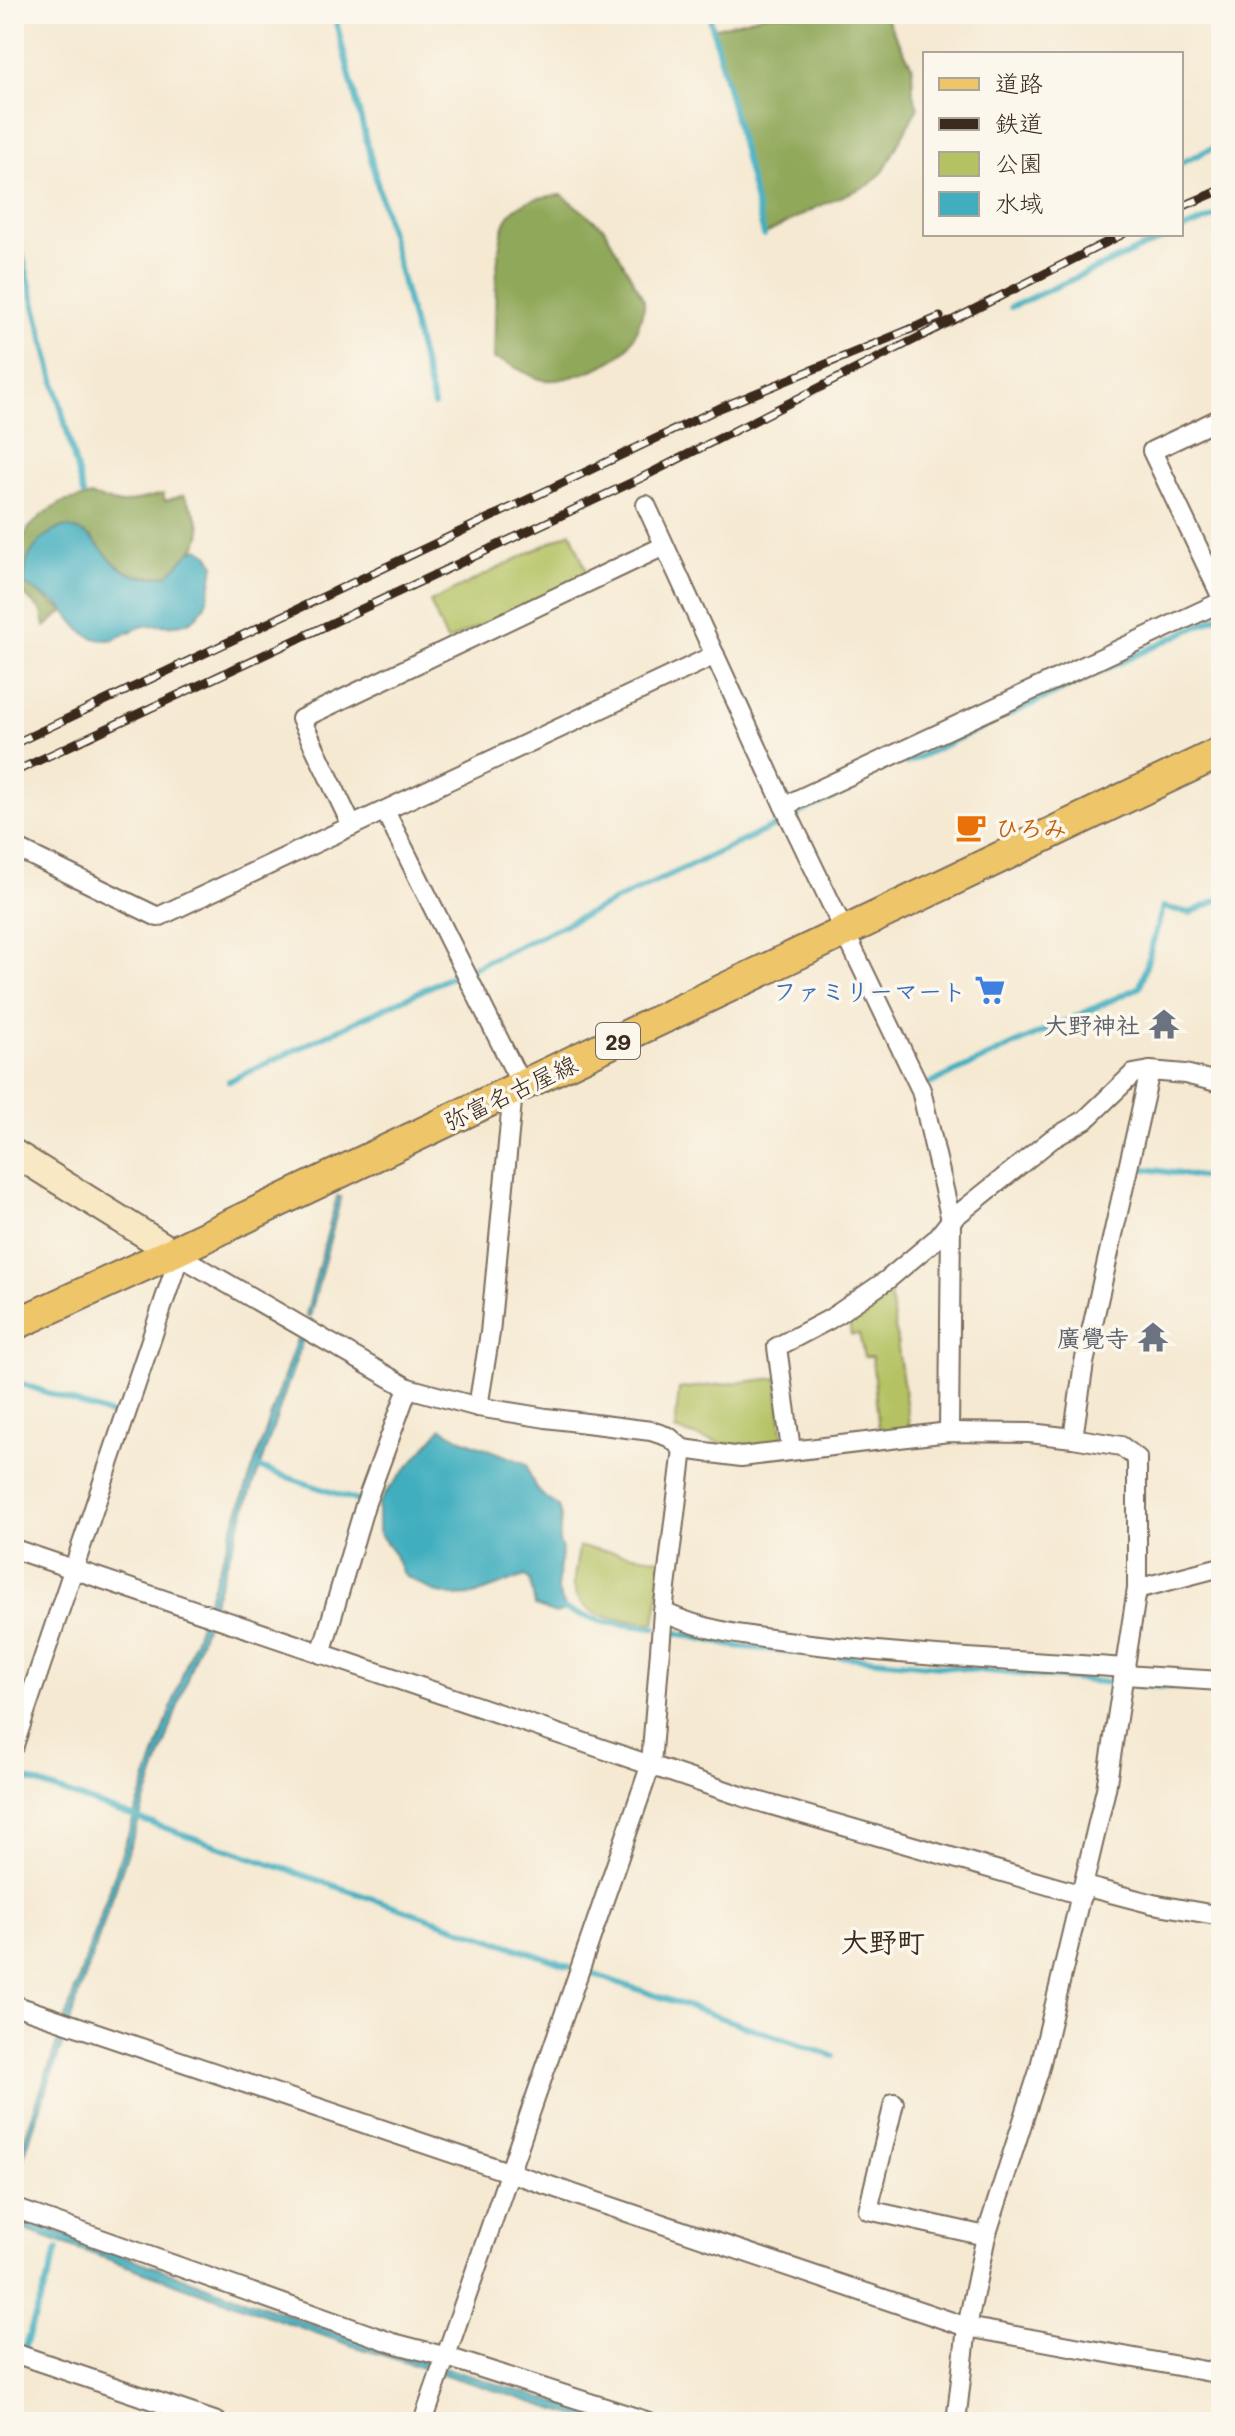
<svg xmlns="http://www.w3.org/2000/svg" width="1235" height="2436" font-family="Mali,'Klee One',sans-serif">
<rect width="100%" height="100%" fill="#fbf7ec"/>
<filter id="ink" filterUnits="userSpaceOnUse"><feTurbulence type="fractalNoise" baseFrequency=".0125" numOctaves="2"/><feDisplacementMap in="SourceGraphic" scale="16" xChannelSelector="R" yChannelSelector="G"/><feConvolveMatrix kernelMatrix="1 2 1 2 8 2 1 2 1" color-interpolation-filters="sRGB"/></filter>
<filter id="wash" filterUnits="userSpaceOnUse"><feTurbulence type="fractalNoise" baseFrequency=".006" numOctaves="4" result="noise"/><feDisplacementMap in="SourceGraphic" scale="32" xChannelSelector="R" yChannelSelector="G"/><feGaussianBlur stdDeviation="1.8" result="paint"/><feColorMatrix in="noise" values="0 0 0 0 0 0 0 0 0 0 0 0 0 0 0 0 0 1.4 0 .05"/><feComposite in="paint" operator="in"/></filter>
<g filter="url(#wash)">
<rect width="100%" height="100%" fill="#f5e9d2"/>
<g fill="#b5c264" stroke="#787641" stroke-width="2">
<polygon points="571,532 588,575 447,641 430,602"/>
<polygon points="889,1286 910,1430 879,1432 872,1357 864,1357 859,1334 851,1335 847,1313"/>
<path d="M 777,1378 L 783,1443 C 735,1450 720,1444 675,1430 L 679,1389 Z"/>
<path d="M 579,1547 L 663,1559 L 655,1623 C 629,1620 578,1622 574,1586 C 573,1574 578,1559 579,1547 Z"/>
</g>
<g fill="#90a85a" stroke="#66693c" stroke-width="2">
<polygon points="768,14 884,14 912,66 913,94 918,107 883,172 869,185 817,207 764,235 712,29"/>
<path d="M 562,195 L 604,228 L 644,300 L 644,307 C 640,320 636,338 627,348 C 613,365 562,385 540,379 C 523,374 512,362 494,359 C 496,330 492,232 511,213 C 524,199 544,196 562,195 Z"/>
<path d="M 163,494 L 165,501 L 184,495 C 189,504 198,516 200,526 C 205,544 180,564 168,575 C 125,580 117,567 91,537 L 25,584 L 64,611 L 45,627 L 42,612 L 15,585 L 14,579 L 14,560 L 28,529 L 42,515 L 63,502 L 91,496 L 120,504 Z"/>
</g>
<g fill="#41aebf" stroke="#3e6c6e" stroke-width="2">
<path d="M 63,527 C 102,531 102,565 136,576 C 146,579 158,576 168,575 L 191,551 L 198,548 L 208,554 L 214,564 C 211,590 207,623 175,625 C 165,626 154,624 144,626 C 127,630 117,644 98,639 C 76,634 72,615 57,603 C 46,596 35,593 25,584 C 22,558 38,536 63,527 Z"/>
<polygon points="337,1196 341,1197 310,1317 306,1315"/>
<polygon points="297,1339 303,1340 14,2185 14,2169"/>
<path d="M 442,1428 L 459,1438 L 527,1464 C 531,1485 539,1495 558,1506 L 561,1517 L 559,1541 L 562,1549 L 557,1589 L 564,1605 L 562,1611 L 556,1614 L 535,1606 L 530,1580 L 525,1576 L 474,1595 L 453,1596 L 434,1592 L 403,1574 L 394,1553 L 378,1532 L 378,1505 L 386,1492 Z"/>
<polygon points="14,2216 351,2338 618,2422 595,2422 350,2345 14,2226"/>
</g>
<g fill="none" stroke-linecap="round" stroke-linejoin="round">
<g stroke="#41aebf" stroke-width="6">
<polyline points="334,14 434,405"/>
<polyline points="709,14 764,235"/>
<polyline points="1181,163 1221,144"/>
<polyline points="14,223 83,494"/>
<polyline points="1181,230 1221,214"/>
<polyline points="1011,307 1173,234"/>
<polyline points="906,763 1221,615"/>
<polyline points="794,815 854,788"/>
<polyline points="470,969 783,822"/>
<polyline points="229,1081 461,972"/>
<polyline points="927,1085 1140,987 1163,907 1190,913 1221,899"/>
<polyline points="1140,1168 1221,1180"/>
<polyline points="14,1381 117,1417"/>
<polyline points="260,1468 358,1501"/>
<polyline points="563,1609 604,1622 655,1628"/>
<polyline points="673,1632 734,1646 1112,1683"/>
<polyline points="1135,1685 1221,1690"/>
<polyline points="14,1775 134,1817"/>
<polyline points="139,1819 569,1966"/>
<polyline points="587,1972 833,2056"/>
<polyline points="25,2346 58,2249"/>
<polyline points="14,2366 15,2364"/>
</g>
</g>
</g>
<g filter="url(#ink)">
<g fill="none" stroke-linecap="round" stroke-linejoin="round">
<g stroke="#7c6d5d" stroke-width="22">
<g id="street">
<polyline points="1221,418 1152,451 1221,596"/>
<polyline points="646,505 784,806 921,1090 951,1220 949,1432"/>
<polyline points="784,806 1221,602"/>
<polyline points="385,811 522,1086"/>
<polyline points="352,826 301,719 664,546"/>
<polyline points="14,847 158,917 715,655"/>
<polyline points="173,1252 408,1388 478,1407 546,1418 651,1431 669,1437 683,1449 741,1457 949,1432 1030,1433 1073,1438 1121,1446 1137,1458 1137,1589 1106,1789 1039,2071 986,2236 967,2327 956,2422"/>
<polyline points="478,1407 490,1333 513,1091"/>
<polyline points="1073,1438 1084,1363 1150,1071"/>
<polyline points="791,1450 777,1347 830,1319 887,1280 936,1239 951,1220 1052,1139 1085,1120 1133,1074 1150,1071 1185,1074 1221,1083"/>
<polyline points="14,1549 747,1798 1082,1895"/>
<polyline points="1137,1589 1221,1567"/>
<path d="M 663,1612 C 712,1635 766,1638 819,1645 C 921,1657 1023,1661 1126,1668"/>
<polyline points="321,1654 365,1505 408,1388"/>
<polyline points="1124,1675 1221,1681"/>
<polyline points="14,1745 179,1257"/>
<polyline points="1084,1886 1153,1904 1221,1916"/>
<polyline points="14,2005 967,2327 1221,2374"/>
<polyline points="894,2103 868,2210 986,2236"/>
<polyline points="14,2208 393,2343 447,2357 649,2422"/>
<polyline points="14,2353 217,2422"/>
<polyline points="423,2422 651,1764 663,1612 683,1449"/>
</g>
</g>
<g stroke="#7c6d5d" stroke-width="30">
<polyline id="secondary" points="14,1153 173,1252"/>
</g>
<g stroke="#7c6d5d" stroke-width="34">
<polyline id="primary" points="14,1325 173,1252 1221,752"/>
</g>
<use href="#street" stroke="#fff" stroke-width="18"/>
<use href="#secondary" stroke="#f8e8c3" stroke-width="26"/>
<use href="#primary" stroke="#eec569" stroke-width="30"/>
<g stroke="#3b2a1e" stroke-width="9">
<g id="rail">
<polyline points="1181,207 1221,190"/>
<polyline points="14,744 720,408 940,317"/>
<polyline points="14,772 639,479 1123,234"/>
</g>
</g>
<use href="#rail" stroke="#fbf7ec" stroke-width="6" stroke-dasharray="18" stroke-linecap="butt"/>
</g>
</g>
<defs>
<g id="cafe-bare" transform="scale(2.4)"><path d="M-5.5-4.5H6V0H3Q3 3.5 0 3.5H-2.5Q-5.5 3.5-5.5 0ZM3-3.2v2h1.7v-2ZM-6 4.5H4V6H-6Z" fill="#e8710a" stroke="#fbf7ec" stroke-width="2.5" paint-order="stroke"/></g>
<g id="supermarket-bare" transform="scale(2.4)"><path d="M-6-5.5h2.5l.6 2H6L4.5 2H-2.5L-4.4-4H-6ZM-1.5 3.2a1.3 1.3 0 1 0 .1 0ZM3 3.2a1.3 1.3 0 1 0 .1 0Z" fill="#3f7fe0" stroke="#fbf7ec" stroke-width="2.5" paint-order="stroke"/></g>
<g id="temple-bare" transform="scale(2.4)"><path d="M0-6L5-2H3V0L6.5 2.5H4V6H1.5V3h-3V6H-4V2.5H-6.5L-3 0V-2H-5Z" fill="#6b7280" stroke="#fbf7ec" stroke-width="2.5" paint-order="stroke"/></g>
</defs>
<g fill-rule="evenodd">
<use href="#cafe-bare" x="971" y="827"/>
<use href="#supermarket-bare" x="990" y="990"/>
<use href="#temple-bare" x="1164" y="1024"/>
<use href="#temple-bare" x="1153" y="1337"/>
</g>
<g text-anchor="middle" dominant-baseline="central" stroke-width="7" stroke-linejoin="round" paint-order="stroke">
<rect fill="#fbf7ec" stroke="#75685c" stroke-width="2" x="596" y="1023" width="44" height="36" rx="6"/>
<g font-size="22" font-weight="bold" fill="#3b2a1e">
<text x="618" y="1041">29</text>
</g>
<g font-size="24" font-weight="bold" fill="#c56008" stroke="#fbf7ec" text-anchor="start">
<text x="995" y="827">ひろみ</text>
</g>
<g font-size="24" font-weight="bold" fill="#366cbe" stroke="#fbf7ec" text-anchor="end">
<text x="966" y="990">ファミリーマート</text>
</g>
<g font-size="24" font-weight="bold" fill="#5b616d" stroke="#fbf7ec" text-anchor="end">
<text x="1140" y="1024">大野神社</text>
<text x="1129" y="1337">廣覺寺</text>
</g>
<g font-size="24" fill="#3b2a1e" stroke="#fbf7ec">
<text transform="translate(510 1092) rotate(-25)">弥富名古屋線</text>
</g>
<g font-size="28" font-weight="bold" fill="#3b2a1e" stroke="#fbf7ec">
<text x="883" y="1941">大野町</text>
</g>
</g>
<rect width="1235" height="2436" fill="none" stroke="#fbf7ec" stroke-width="48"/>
<rect x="923" y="52" width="260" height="184" fill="#fbf7ec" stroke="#aea59a" stroke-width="2"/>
<rect x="939" y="78" width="40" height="12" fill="#eec569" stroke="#aea59a" stroke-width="2"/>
<text x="995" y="92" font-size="24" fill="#3b2a1e">道路</text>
<rect x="939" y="118" width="40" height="12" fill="#3b2a1e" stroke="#aea59a" stroke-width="2"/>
<text x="995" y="132" font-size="24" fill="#3b2a1e">鉄道</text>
<rect x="939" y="152" width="40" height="24" fill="#b5c264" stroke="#aea59a" stroke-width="2"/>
<text x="995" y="172" font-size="24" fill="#3b2a1e">公園</text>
<rect x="939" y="192" width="40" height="24" fill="#41aebf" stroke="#aea59a" stroke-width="2"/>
<text x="995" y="212" font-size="24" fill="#3b2a1e">水域</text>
</svg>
